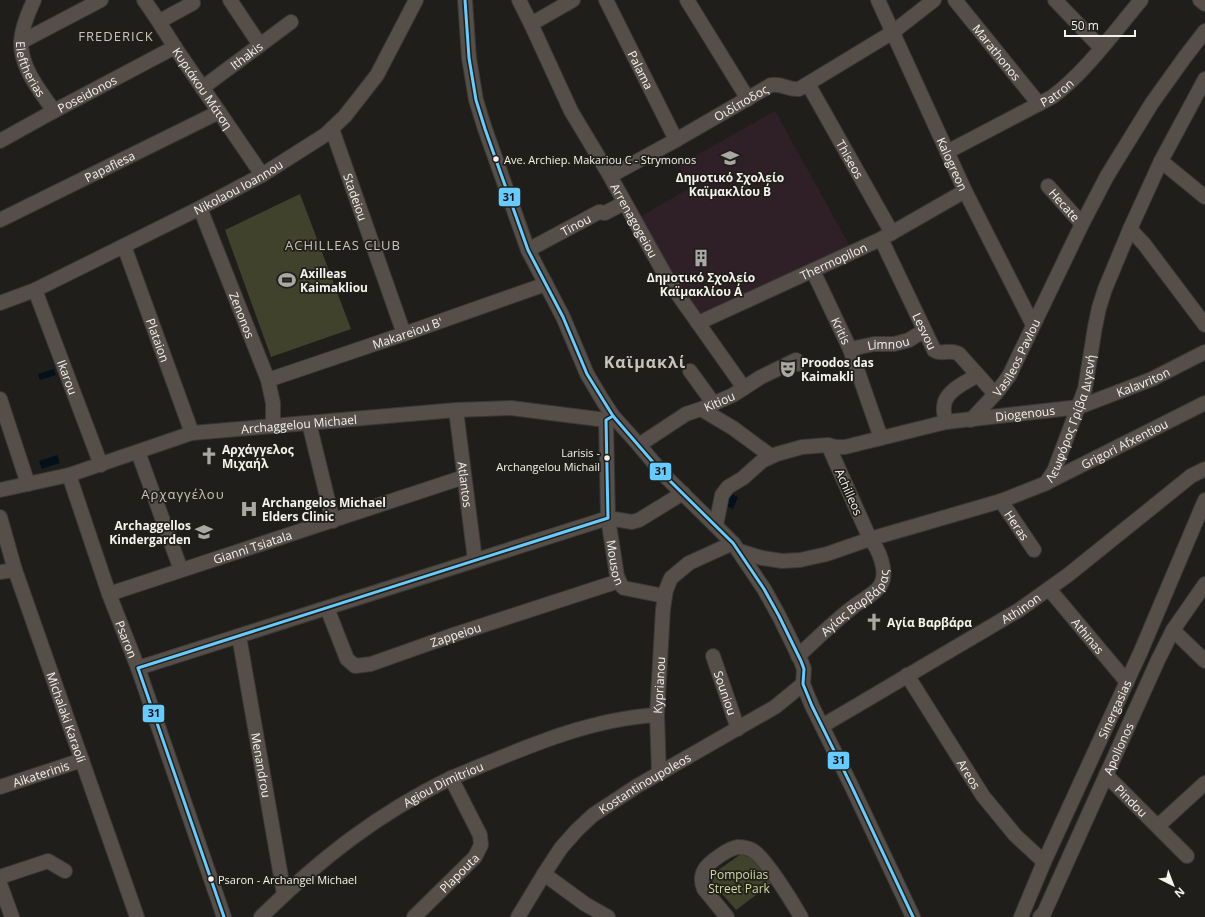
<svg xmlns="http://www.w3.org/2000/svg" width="1205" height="917" font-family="'Open Sans',sans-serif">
<rect width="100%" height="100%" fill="#1f1e1b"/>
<polygon fill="#2f2028" points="775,111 851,248 699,316 638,218 690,188 679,165"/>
<g fill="#40422b">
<polygon points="300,194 351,329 271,357 225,230"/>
<polygon points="741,854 752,854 772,883 736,910 712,882 714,873"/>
</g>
<g fill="#03111b">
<polygon points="54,369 56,375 40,380 38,374"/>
<polygon points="57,455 60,463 42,469 39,461"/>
<polygon points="729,493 738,497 733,509 725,505"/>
</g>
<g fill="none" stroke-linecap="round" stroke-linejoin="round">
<g stroke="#383835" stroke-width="16">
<g id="minor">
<path id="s1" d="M 34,0 C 28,13 22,27 21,41 C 20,67 40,91 54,111"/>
<path id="s2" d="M 144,0 C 158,19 169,39 183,59 C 209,98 236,136 262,175"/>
<polyline points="230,0 260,45"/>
<polyline points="465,0 469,58 476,100 485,129 528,250 563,317 587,374 603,401 613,416 639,445 665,476 733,543 764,589 779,616 801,661 804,669 803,684 812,706 851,785 913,917"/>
<path id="s3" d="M 519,0 L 531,24 L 571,111 L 610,176 L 669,282 L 744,388"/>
<path id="s4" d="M 606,0 L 676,140"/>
<polyline points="687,0 748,99"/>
<path id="s5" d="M 878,0 L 965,191 L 1033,325"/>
<path id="s6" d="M 955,0 L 1039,104"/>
<polyline points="1055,0 1101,48"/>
<polyline points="1200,0 1205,4"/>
<polyline points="160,21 193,3"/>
<polyline points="531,24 573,0"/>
<polyline points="21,42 101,0"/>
<path id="s7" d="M 808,84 L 892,233"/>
<path id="s8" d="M 202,88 L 291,22"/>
<path id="s9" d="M 332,129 L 404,334"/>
<path id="s10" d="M 0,141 L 54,111 L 175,47"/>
<path id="s11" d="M 947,152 L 1052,97 C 1086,72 1114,32 1141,0"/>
<polyline points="1161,161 1205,197"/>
<path id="s12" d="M 610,176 L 676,140 L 771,85 C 782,83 788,90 799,89 L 893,32 L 934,0"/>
<path id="s13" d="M 1048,186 L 1082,224"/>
<path id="s14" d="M 200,208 L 268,380 L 273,403 L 273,426"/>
<path id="s15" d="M 0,220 L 219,112"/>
<polyline points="1130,229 1144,244 1205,325"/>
<path id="s16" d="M 881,239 L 934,350 C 942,356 948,348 959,354 L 995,394"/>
<path id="s17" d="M 124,246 L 192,433"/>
<path id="s18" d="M 528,250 L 599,212 L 605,213 L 624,203"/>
<path id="s19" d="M 813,271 L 850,349 L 881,438"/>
<path id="s20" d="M 35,290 L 101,465"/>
<path id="s21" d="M 0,303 L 35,290 L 200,208 L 262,175 L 325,135 L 345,116 L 377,75 L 416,0"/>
<path id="s22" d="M 698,323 L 881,239 L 965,191"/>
<path id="s23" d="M 850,349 L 874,344 L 894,344 L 909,340 L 917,335 L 926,333"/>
<polyline points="690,371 714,404"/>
<path id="s24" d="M 268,380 L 404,334 L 546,284"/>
<polyline points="0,399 28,484"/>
<polyline points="701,409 733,428 771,456"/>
<path id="s25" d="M 456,410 L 475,560"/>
<path id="s26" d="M 606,420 L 608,518 L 617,576 L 621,585 L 624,588 L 664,596"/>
<path id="s27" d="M 971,420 L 997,392 L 1009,376 L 1082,224 L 1107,176 L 1152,103 L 1185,57 L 1205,31"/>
<path d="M 946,422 C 945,417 943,411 944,406 C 945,391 966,382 978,375"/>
<polyline points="309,423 333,521"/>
<path id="s28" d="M 639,445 L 686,414 L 701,409 L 733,395 L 761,377 L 796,360 L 798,364"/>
<polyline points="138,452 181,570"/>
<path id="s29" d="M 69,475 L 109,594 L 138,668 L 224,917"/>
<path id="s30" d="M 1046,483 L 1054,471 L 1085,389 L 1095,327 L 1099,308 L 1105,289 L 1130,229 L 1161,161 L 1205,79"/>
<path id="s31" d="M 0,490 L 69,475 L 192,433 L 456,410 L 511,408 L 606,420"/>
<path id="s32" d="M 1001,501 L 1034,550"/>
<path id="s33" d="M 0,517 L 15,570 L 137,917"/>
<path id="s34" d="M 716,525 L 722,495 L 728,487 L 743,478 L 762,461 L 777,454 L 802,447 L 828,445 L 836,447 L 845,447 L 946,422 L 1079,407 L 1152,379 L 1205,352"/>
<path id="s35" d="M 739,551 L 762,558 L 782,561 L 800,560 L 827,554 L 870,539 L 1001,501 L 1044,484 L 1205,403"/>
<polyline points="0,572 15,570"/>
<path id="s36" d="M 1049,589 L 1127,682"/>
<path id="s37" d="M 109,594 L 464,477"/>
<path id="s38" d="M 327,608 L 347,659 L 355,666 L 371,664 L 450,636 L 619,581"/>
<polyline points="1173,630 1205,661"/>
<path id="s39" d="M 239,636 L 284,894"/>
<path id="s40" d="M 713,656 L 738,729"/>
<path id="s41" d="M 798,656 C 816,640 833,622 853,607 C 860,601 877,593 881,584 C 888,572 879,549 870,539 L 828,445"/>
<polyline points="138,668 608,518 632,522 639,520 683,493"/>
<path id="s42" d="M 907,675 L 983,796 L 1015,835 L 1044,862"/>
<path id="s43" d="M 822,726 L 1019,610 L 1068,575 L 1191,476 L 1205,469"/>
<path id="s44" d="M 659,774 L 657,715 L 663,609 L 666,590 L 671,578 L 689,563 L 733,543"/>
<path id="s45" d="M 1106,775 L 1187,856"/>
<path id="s46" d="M 0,787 L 82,760"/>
<polyline points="1158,826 1205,783"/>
<polyline points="544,874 585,904 608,917"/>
<polyline points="0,877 48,861 65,871"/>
<polyline points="0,884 12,917"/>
<path id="s47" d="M 261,917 C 320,859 377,814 451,778 C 518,751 585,719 657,715"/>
<path id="s48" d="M 414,917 L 475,857 L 481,845 L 480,835 L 451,778"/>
<path id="s49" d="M 518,917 L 544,874 L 561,848 L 577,830 L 593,815 L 637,786 L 775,707 L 803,684"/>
<path d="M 727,917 L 704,889 C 701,883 701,875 705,869 C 709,862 729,848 738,847 C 743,847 748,848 752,850 C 765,857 793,903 801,917"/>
<path id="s50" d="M 1021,917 L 1044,862 L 1141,651 L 1205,500"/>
<path id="s51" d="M 1040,917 L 1044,913 L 1158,660 L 1173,630 L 1205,584"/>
</g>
</g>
<use href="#minor" stroke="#564e49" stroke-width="14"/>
<g stroke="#211f19" stroke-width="6">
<g id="bus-1">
<polyline points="465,0 469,58 476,100 485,129 528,250 563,317 587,374 613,416 665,476 733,543 764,589 779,616 801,661 804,669 803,684 812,706 851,785 913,917"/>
<polyline points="224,917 138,668 608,518 606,420 613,416"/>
</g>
</g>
<use href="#bus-1" stroke="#6cf" stroke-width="3"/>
</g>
<defs>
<g id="school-bare" transform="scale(1.38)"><path d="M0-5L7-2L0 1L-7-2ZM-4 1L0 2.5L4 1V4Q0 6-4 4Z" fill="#a9a8a4" stroke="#211f19" stroke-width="2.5" paint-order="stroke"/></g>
<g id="building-bare" transform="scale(1.38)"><path d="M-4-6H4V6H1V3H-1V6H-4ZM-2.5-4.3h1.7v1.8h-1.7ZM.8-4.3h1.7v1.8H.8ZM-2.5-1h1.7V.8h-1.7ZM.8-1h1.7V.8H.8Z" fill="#a9a8a4" stroke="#211f19" stroke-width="2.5" paint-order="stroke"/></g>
<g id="stadium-bare" transform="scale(1.38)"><path d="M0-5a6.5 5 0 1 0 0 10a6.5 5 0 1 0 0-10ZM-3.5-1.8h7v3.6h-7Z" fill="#a9a8a4" stroke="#211f19" stroke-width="2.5" paint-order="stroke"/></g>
<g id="theatre-bare" transform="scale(1.38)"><path d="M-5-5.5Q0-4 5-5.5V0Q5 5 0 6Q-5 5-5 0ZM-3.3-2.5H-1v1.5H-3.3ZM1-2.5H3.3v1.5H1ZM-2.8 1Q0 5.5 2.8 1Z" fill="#a9a8a4" stroke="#211f19" stroke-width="2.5" paint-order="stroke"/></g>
<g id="church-bare" transform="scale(1.38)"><path d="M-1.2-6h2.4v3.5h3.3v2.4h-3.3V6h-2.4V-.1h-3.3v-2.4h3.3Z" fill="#a9a8a4" stroke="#211f19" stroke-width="2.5" paint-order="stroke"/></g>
<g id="hospital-bare" transform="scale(1.38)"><path d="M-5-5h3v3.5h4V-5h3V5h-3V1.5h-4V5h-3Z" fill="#a9a8a4" stroke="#211f19" stroke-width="2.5" paint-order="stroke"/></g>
</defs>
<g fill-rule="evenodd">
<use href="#school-bare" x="730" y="158"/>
<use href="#building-bare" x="701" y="258"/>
<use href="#stadium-bare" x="287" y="280"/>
<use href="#theatre-bare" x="788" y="369"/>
<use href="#church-bare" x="209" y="456"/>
<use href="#hospital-bare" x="249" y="509"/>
<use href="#school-bare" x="204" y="532"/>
<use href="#church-bare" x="874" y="622"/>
</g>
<g fill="#f4f3ee" stroke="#211f19" stroke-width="1.5">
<circle cx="496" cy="159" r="3.5"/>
<circle cx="607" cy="458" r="3.5"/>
<circle cx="211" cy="879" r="3.5"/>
</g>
<g text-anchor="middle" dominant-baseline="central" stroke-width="3.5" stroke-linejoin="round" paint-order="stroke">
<g font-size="11" fill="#f4f3ee" stroke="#211f19" text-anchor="start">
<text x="504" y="159">Ave. Archiep. Makariou C - Strymonos</text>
<text x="600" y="452" text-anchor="end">Larisis -<tspan x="600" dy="14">Archangelou Michail</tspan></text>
<text x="218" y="879">Psaron - Archangel Michael</text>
</g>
<g font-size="12" fill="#f4f3ee" stroke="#211f19">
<text stroke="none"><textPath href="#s6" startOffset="67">Marathonos</textPath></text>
<text stroke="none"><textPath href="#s8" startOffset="55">Ithakis</textPath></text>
<text stroke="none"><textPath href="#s1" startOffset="73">Eleftherias</textPath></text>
<text stroke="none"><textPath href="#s4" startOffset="78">Palama</textPath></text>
<text stroke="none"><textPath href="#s2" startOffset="106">Κυριάκου Μάτση</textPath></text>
<text stroke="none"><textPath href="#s11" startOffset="125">Patron</textPath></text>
<text stroke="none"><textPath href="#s10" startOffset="99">Poseidonos</textPath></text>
<text stroke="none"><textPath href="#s12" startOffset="150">Οιδίποδος</textPath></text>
<text stroke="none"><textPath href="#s7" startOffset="86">Thiseos</textPath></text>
<text stroke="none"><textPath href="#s5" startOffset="180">Kalogreon</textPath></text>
<text stroke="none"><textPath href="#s15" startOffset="122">Papaflesa</textPath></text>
<text stroke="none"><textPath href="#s21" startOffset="265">Nikolaou Ioannou</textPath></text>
<text stroke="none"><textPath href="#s9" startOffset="72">Stadeiou</textPath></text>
<text stroke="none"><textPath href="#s13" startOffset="25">Hecate</textPath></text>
<text stroke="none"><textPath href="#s3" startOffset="249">Arrenagogeiou</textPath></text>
<text stroke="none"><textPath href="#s18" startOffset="54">Tinou</textPath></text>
<text stroke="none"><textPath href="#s22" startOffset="149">Thermopilon</textPath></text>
<text stroke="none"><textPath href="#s14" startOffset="115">Zenonos</textPath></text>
<text stroke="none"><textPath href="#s16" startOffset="102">Lesvou</textPath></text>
<text stroke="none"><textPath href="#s19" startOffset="66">Kritis</textPath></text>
<text stroke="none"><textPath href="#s24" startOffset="147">Makareiou B'</textPath></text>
<text stroke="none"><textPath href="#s17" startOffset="100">Plataion</textPath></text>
<text stroke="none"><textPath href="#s23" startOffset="39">Limnou</textPath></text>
<text stroke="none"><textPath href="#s27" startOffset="78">Vasileos Pavlou</textPath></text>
<text stroke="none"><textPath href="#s20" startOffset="93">Ikarou</textPath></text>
<text stroke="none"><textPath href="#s34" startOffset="476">Kalavriton</textPath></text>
<text stroke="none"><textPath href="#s28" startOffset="92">Kitiou</textPath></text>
<text stroke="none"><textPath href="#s34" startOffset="353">Diogenous</textPath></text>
<text stroke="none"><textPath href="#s30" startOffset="70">Λεωφόρος Γρίβα Διγενή</textPath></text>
<text stroke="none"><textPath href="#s31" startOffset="308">Archaggelou Michael</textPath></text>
<text stroke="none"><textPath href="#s35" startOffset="408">Grigori Afxentiou</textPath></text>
<text stroke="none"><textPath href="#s25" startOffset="75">Atlantos</textPath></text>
<text transform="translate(849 492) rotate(66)">Achilleos</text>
<text stroke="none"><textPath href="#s32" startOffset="29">Heras</textPath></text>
<text stroke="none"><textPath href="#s37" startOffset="151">Gianni Tsiatala</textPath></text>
<text stroke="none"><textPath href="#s26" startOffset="143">Mouson</textPath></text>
<text stroke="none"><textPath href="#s41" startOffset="79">Αγίας Βαρβάρας</textPath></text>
<text stroke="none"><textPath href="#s43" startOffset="231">Athinon</textPath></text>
<text stroke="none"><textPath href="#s38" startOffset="171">Zappeiou</textPath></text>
<text stroke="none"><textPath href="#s36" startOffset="61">Athinas</textPath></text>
<text stroke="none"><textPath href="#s29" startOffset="174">Psaron</textPath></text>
<text stroke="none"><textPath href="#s44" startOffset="89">Kyprianou</textPath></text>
<text stroke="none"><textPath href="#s40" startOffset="39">Souniou</textPath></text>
<text stroke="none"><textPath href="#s50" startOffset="228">Sinergasias</textPath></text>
<text stroke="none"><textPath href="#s33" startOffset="211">Michalaki Karaoli</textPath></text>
<text stroke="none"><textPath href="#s51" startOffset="186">Apollonos</textPath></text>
<text stroke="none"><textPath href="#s39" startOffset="131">Menandrou</textPath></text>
<text stroke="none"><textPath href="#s46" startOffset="43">Aikaterinis</textPath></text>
<text stroke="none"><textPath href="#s42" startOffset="117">Areos</textPath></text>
<text stroke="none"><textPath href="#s49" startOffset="188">Kostantinoupoleos</textPath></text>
<text stroke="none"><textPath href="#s47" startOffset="227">Agiou Dimitriou</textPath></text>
<text stroke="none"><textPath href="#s45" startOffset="36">Pindou</textPath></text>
<text stroke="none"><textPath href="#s48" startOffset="63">Plapouta</textPath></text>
</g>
<g font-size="12" font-weight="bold" fill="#f4f3ee" stroke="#211f19" text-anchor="start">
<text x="730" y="177" text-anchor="middle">Δημοτικό Σχολείο<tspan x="730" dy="14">Καϊμακλίου Β΄</tspan></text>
<text x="300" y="273">Axilleas<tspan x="300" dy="14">Kaimakliou</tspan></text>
<text x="701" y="277" text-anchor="middle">Δημοτικό Σχολείο<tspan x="701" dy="14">Καϊμακλίου Α΄</tspan></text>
<text x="801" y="362">Proodos das<tspan x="801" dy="14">Kaimakli</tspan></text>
<text x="222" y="449">Αρχάγγελος<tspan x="222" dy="14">Μιχαήλ</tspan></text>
<text x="262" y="502">Archangelos Michael<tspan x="262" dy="14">Elders Clinic</tspan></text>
<text x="191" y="525" text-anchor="end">Archaggellos<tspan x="191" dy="14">Kindergarden</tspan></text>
<text x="887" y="622">Αγία Βαρβάρα</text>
</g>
<g font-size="12" fill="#d5dda3" stroke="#211f19">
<text x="739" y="874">Pompoiias<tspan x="739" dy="14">Street Park</tspan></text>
</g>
<g font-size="13" letter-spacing="1" fill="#c7c4bc" stroke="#211f19">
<text x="116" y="36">FREDERICK</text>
<text x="343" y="245">ACHILLEAS CLUB</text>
<text x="183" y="494">Αρχαγγέλου</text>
</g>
<g font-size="16" font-weight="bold" letter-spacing="1" fill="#c7c4bc" stroke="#211f19">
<text x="645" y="362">Καϊμακλί</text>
</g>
</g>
<g stroke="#211f19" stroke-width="1.5">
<rect x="498" y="187" width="23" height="20" rx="4" fill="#6cf"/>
<rect x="649" y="462" width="23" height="19" rx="4" fill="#6cf"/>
<rect x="142" y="704" width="23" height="19" rx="4" fill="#6cf"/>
<rect x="827" y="751" width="23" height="19" rx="4" fill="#6cf"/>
</g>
<g font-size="11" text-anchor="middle" font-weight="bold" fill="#111">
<text x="509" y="201">31</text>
<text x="661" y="475">31</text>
<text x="154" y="717">31</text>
<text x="839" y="764">31</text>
</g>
<g transform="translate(1173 885) rotate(138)" stroke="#211f19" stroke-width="3" paint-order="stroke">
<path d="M0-3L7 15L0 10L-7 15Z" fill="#f4f3ee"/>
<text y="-6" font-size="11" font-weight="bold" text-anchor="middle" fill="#f4f3ee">N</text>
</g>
<path d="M1065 30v6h70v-6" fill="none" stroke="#f4f3ee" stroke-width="2"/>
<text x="1071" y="30" font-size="12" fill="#f4f3ee" stroke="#211f19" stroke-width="3" paint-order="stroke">50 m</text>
</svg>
